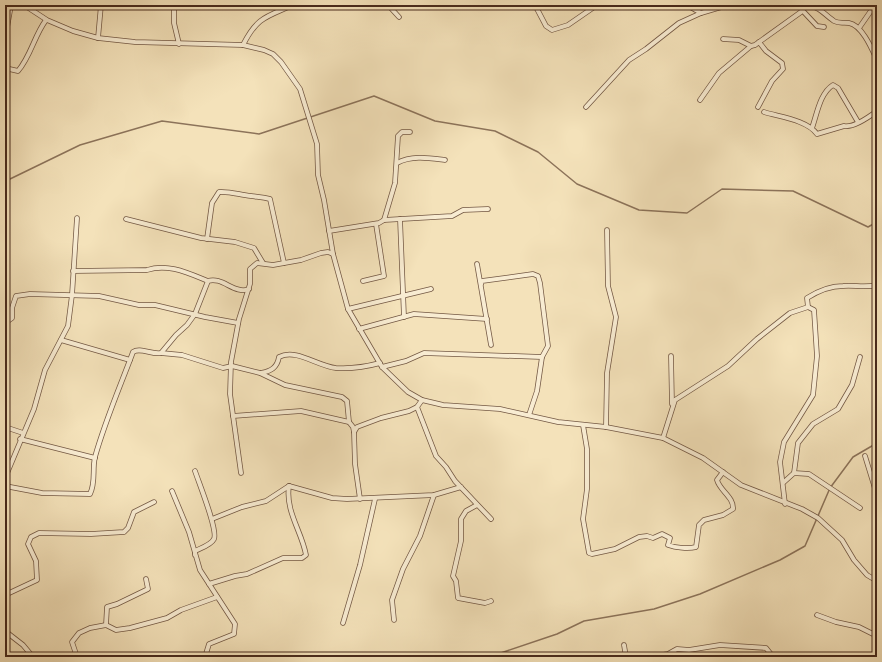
<svg xmlns="http://www.w3.org/2000/svg" width="882" height="662" font-family="'IM FELL Great Primer',serif">
<rect width="100%" height="100%" fill="#f4e2ba"/>
<filter id="stains"><feTurbulence type="fractalNoise" baseFrequency=".005" numOctaves="4"/><feColorMatrix values="0 0 0 0 .2 0 0 0 0 .09 0 0 0 0 .02 0 0 0 .5 -.17"/></filter>
<radialGradient id="worn" r=".72"><stop offset=".6" stop-color="#630" stop-opacity="0"/><stop offset="1" stop-color="#630" stop-opacity=".3"/></radialGradient>
<g fill="none" stroke-linecap="round" stroke-linejoin="round">
<g stroke="#8c735a" stroke-width="1.5">
<polyline points="5,179 10,179 80,145 162,121 259,134 374,96 435,121 495,131 538,152 577,184 639,210 687,213 722,189 793,191 868,227 877,222"/>
<polyline points="489,657 557,634 584,621 654,609 700,594 780,560 805,546 830,488 853,457 877,443"/>
</g>
<g stroke="#735844" stroke-width="5.5">
<g id="minor">
<polyline points="24,5 47,20 73,31 98,38 135,42 243,45 264,50 273,54 281,62 300,89 317,144 318,175 324,200 333,254 348,309 382,367 408,392 422,400 443,405 500,409 558,422 606,427 663,438 703,458 741,485 802,509 818,518 842,540 854,560 867,575 877,581"/>
<polyline points="174,5 174,23 179,44"/>
<polyline points="388,5 399,17"/>
<polyline points="535,5 546,26 552,30 568,25 597,5"/>
<path d="M 808,5 C 824,10 821,12 834,21 C 839,24 843,22 849,23 C 862,25 872,49 877,60"/>
<polyline points="802,10 817,26 824,27"/>
<polyline points="701,13 728,5"/>
<polyline points="859,28 875,5"/>
<polyline points="98,38 101,5"/>
<polyline points="5,39 11,5"/>
<polyline points="723,39 739,40 751,46 755,45 801,12 804,5"/>
<path d="M 243,45 C 257,17 266,17 293,5"/>
<path d="M 5,68 L 18,71 C 31,56 34,36 46,20"/>
<polyline points="700,100 719,73 751,46"/>
<polyline points="586,107 629,60 646,49 679,23 701,13 687,5"/>
<polyline points="758,107 772,81 783,69 782,63 766,51 759,42"/>
<path d="M 764,112 C 780,117 807,120 817,134 L 844,126 C 854,128 869,117 877,111"/>
<path d="M 812,128 C 817,114 820,93 833,85 L 838,88 L 858,122"/>
<path d="M 397,163 C 412,155 429,158 445,160"/>
<polyline points="126,219 201,238 235,242 254,248 263,263"/>
<polyline points="400,219 404,317"/>
<polyline points="384,220 452,216 463,210 488,209"/>
<polyline points="329,231 379,223 384,220 395,183 398,136 402,132 410,132"/>
<path d="M 207,239 L 212,203 L 219,192 C 230,191 240,195 251,196 C 258,197 263,197 270,199 L 284,263"/>
<polyline points="477,264 491,345"/>
<path d="M 73,271 L 147,270 C 168,263 188,273 208,281"/>
<polyline points="363,281 384,276 376,224"/>
<polyline points="481,284 482,281 533,274 538,276 540,283 548,346 542,357 537,391 529,415"/>
<path d="M 808,307 L 807,298 C 818,291 830,286 843,286 C 855,285 865,288 877,285"/>
<polyline points="348,309 431,289"/>
<polyline points="5,323 12,318 12,308 16,296 30,294 99,296 139,305 155,305 205,317 238,323"/>
<polyline points="359,329 414,314 487,319"/>
<polyline points="61,340 130,360"/>
<polyline points="161,353 182,355 223,368 232,366 260,373 285,385 342,397 347,401 349,422 353,427 354,432"/>
<polyline points="671,356 672,404"/>
<polyline points="382,367 406,361 424,353 542,357"/>
<path d="M 261,373 C 271,371 277,368 279,357 C 296,348 317,366 336,368 C 351,369 365,367 380,363"/>
<polyline points="417,407 436,456 446,467 455,481 491,519"/>
<polyline points="233,416 301,411 349,422"/>
<path d="M 583,425 L 587,449 L 587,489 L 583,519 L 589,553 L 592,554 L 615,549 L 639,537 L 647,536 L 653,538 L 662,534 L 670,538 L 668,545 C 676,548 689,549 696,547 L 699,525 L 704,520 L 723,515 L 733,509 C 734,497 720,491 717,480 L 723,472"/>
<polyline points="5,427 23,433"/>
<polyline points="606,427 607,373 616,317 608,286 607,230"/>
<polyline points="663,438 675,400 728,366 757,339 790,313 808,307 814,310 817,356 813,395 784,442 780,462 785,504"/>
<polyline points="20,439 95,458"/>
<polyline points="865,456 877,495"/>
<polyline points="241,473 230,394 231,362 239,319 250,284 250,269 257,263 273,265 301,260 321,253 328,252 333,254"/>
<polyline points="794,473 798,443 813,424 838,409 852,385 860,357"/>
<polyline points="5,478 34,409 45,370 68,326 72,295 77,218"/>
<polyline points="784,482 794,473 809,474 860,508"/>
<path d="M 5,486 L 42,493 L 90,494 C 96,482 92,469 95,457 C 105,421 120,387 133,352 C 140,347 152,355 161,353 L 176,335 L 187,325 L 195,314 L 208,281 C 222,276 235,295 249,289"/>
<polyline points="289,486 332,498 347,499 434,495 461,487"/>
<polyline points="172,491 189,532 200,570 235,624 234,634 209,644 205,657"/>
<polyline points="360,499 355,464 354,432 357,427 381,418 409,411 417,407 422,400"/>
<polyline points="477,505 466,511 461,519 461,541 453,576 456,581 458,598 485,603 491,601"/>
<polyline points="212,519 242,507 266,501 289,486"/>
<path d="M 195,555 L 195,551 C 201,548 211,545 214,539 C 218,530 199,483 195,471"/>
<path d="M 209,584 L 235,576 L 247,574 L 283,558 L 302,558 L 306,555 C 302,532 285,511 289,486"/>
<polyline points="5,595 37,580 36,561 28,544 31,537 39,533 91,534 124,532 128,528 134,512 154,502"/>
<polyline points="817,615 836,622 859,627 877,636"/>
<polyline points="394,620 392,600 403,569 420,536 434,495"/>
<polyline points="343,623 360,565 375,499"/>
<polyline points="106,625 107,607 117,604 148,589 146,579"/>
<polyline points="5,631 23,645 33,657"/>
<polyline points="624,645 626,657"/>
<polyline points="77,657 72,642 79,633 90,628 106,625 116,630 130,628 167,618 181,610 217,597"/>
<polyline points="651,657 668,654 677,649 689,650 720,645 766,648 770,653 769,657"/>
</g>
</g>
<use href="#minor" stroke="#f8ecd2" stroke-width="4"/>
</g>
<rect width="882" height="662" fill="none" stroke="#f4e2ba" stroke-width="20"/>
<rect x="6" y="6" width="870" height="650" fill="none" stroke="#482a1c" stroke-width="2"/>
<rect x="10" y="10" width="862" height="642" fill="none" stroke="#482a1c"/>
<rect width="100%" height="100%" filter="url(#stains)"/>
<rect width="100%" height="100%" fill="url(#worn)"/>
</svg>
